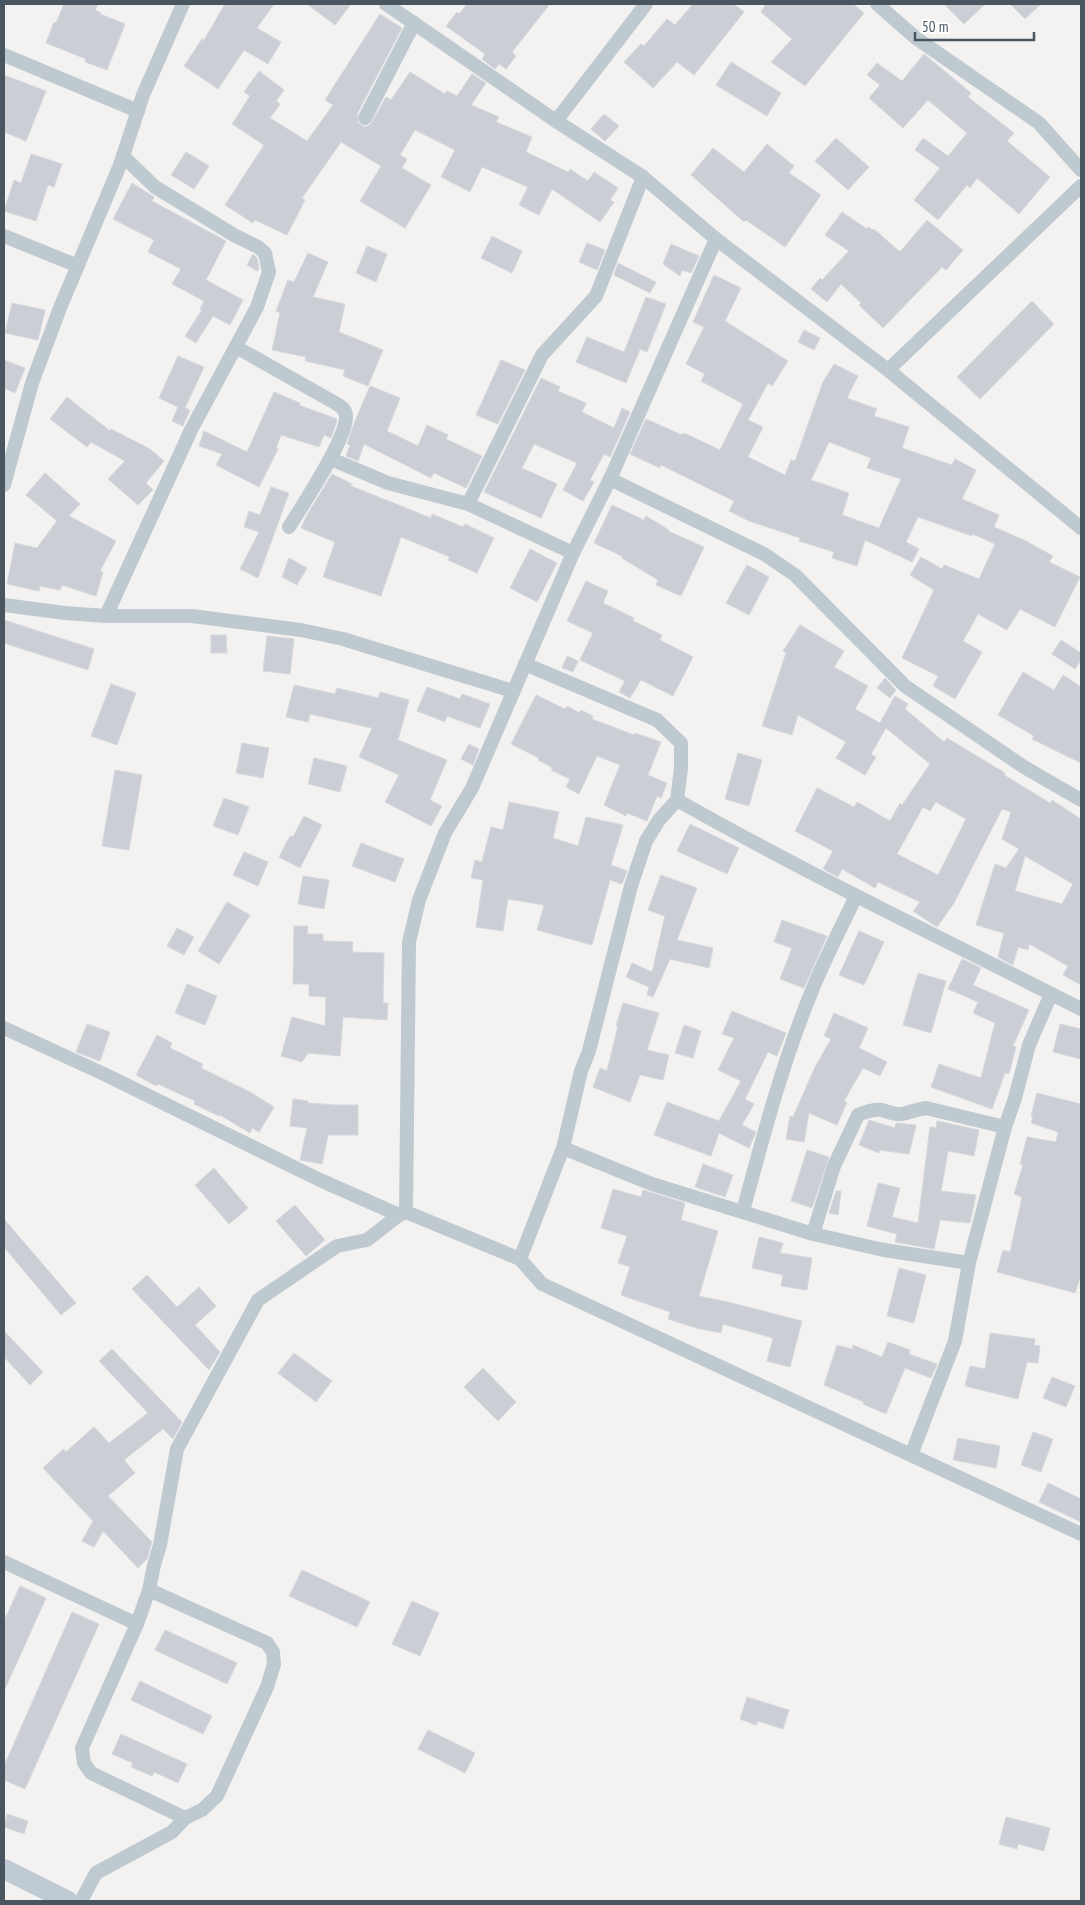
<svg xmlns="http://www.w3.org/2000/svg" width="1085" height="1905" font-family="'PT Sans Narrow',sans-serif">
<rect width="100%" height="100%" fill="#f4f1f1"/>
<g fill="#cbced4" stroke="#d5d8dd" fill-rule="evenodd">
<polygon points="64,4 98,4 95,10 101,13 100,14 125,24 107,70 85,62 86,59 46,43 54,22 56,23"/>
<polygon points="225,4 274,4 257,28 281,42 268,64 244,50 218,89 184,66 202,39 204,40"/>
<polygon points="307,4 351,4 335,25"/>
<polygon points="467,4 550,4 512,52 516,56 506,69 499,64 495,69 482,59 485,54 446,26 457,12 459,14"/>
<polygon points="693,4 734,4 744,12 694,75 677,62 653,88 624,62 641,44 644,46 667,19 675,25"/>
<polygon points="766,4 853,4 864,13 805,86 771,62 792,39 761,12"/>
<polygon points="944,4 985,4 964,24"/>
<polygon points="1010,4 1041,4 1025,19"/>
<polygon points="380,14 402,28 357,114 358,123 365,127 370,125 386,97 391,100 410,72 445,94 447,91 457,96 472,74 486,83 471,105 499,117 496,122 532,137 526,152 568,172 570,169 588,181 594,172 618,188 610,200 614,202 600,222 552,189 539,215 519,205 528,187 482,167 470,192 441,177 455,150 415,130 400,155 407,159 402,168 431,185 405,228 360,201 381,166 341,142 302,198 305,200 287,235 255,220 253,223 225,205 264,145 232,124 250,96 244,92 259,71 284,90 276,101 280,104 270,118 307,141 333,105 325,100"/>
<polygon points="924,54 971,93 968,97 1014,133 1007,141 1050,177 1019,214 977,178 970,188 967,185 938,220 914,200 940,168 915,150 923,138 948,156 967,133 928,100 903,128 869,98 880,85 867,75 877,63 902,81"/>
<polygon points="731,62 781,93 767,116 716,85"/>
<polygon points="4,75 46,91 26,141 4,132"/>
<polygon points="604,114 619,126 605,141 591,129"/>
<polygon points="836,138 869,167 848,190 815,161"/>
<polygon points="767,144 794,166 789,173 821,195 785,247 746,220 744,222 691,175 713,148 744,172"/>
<polygon points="186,152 209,166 194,189 171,175"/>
<polygon points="31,154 62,164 54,187 48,185 36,221 4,211 14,180 21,183"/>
<polygon points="132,183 154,197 152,201 226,241 206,280 243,300 230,325 213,316 196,343 185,336 202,310 200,309 204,301 172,284 181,269 148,252 154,240 113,219"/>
<polygon points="842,212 867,229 868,227 873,230 874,229 900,252 927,220 963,250 946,270 942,267 883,328 859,305 861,303 841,284 827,302 811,289 820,278 822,280 849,251 825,235"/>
<polygon points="492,236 522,251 512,273 481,258"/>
<polygon points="587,243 605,250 597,270 579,262"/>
<polygon points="671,244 699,256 691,273 682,270 680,276 663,264"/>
<polygon points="367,246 387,254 376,282 356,273"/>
<polygon points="308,253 328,262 313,297 345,304 339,332 383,350 368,386 343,376 345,370 305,361 306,357 272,350 280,313 276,311 288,280 294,282"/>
<polygon points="253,254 257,258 259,268 257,271 247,265"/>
<polygon points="618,263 656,282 650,293 614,275"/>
<path d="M 714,275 L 741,288 L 725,321 L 788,361 L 772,386 L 768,383 L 748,420 L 763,427 L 748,457 L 785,475 L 791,460 L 795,461 L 823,382 L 834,364 L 858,376 L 847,398 L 877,409 L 874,416 L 909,427 L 902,448 L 952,465 L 955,459 L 976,470 L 962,499 L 999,515 L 994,527 L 1026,541 L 1053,556 L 1049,562 L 1080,577 L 1055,627 L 1020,609 L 1007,630 L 978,614 L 963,641 L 982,652 L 955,699 L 933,686 L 938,676 L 902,658 L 934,590 L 910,575 L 921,557 L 942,569 L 944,565 L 979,579 L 995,544 L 973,534 L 972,536 L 918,517 L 906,542 L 919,549 L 912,562 L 865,540 L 857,566 L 832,558 L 834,552 L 799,541 L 800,538 L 749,521 L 729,511 L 734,501 L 661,465 L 660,468 L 630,454 L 646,419 L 682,435 L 684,433 L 720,450 L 743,404 L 701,381 L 705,374 L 686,364 L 704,327 L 693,322 ZM 829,442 L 871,458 L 867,468 L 901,479 L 879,528 L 842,515 L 849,493 L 811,480 Z"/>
<polygon points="646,297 666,304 647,352 640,349 626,383 576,362 587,337 624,352"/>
<polygon points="1032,301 1054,324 980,399 957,377"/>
<polygon points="12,303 45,310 38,340 5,333"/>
<polygon points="804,330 820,338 814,350 798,342"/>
<polygon points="178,356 204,367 185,408 190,410 183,426 172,421 178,407 159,398"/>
<polygon points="4,360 25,368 15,393 4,388"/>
<polygon points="501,360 525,370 498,424 476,415"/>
<polygon points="541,378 560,387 558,391 586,403 582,412 614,428 622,408 630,412 610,457 604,454 590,480 594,482 583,501 563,490 577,463 534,444 522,468 557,484 541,518 484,492"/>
<polygon points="370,386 400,398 387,431 418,446 427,425 448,435 446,439 482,456 466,488 434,473 431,478 364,444 358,461 346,456 350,445 347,444 353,426"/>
<polygon points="274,392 300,403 299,405 337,419 336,424 331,438 324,435 319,447 281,435 276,448 278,449 259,487 216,465 222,454 199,446 204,431 247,452"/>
<polygon points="67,397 110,431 111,429 150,449 164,461 146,483 153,490 138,505 108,479 125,461 91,442 87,447 50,419"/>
<polygon points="45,473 80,504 69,516 116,541 100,571 103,572 96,596 62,585 60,590 40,586 39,591 7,584 15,543 37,548 57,521 26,495"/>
<polygon points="332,474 352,484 351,486 431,518 432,514 463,527 465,524 494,538 477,573 448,560 450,557 401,537 381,596 323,577 335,542 301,528 307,515"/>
<polygon points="271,487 289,493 258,578 240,569 259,532 244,527 249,511 260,515"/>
<polygon points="612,505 644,520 646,516 669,530 668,531 704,547 681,596 656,585 658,580 622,558 622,556 594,543"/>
<polygon points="530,549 557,563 537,602 510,588"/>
<polygon points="289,558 307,568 297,585 282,577"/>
<polygon points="747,565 769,577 749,615 726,603"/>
<polygon points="586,581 608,591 603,603 634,618 633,621 662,635 660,640 693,657 673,696 641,680 630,698 619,692 625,681 580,660 593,633 567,621"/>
<polygon points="4,620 94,649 88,670 4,643"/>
<path d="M 800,625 L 844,651 L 834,667 L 868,686 L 855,709 L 880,723 L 895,696 L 908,704 L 905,709 L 944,742 L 947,738 L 1005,773 L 1004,775 L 1050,803 L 1052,800 L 1081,819 L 1081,985 L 1063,975 L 1068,966 L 1029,944 L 1028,950 L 1018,947 L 1013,965 L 998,957 L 1004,933 L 976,925 L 995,864 L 1006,868 L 1019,849 L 1002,839 L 1011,812 L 1002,809 L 954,903 L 937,927 L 913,911 L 920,902 L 878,882 L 875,888 L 842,869 L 838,877 L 823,869 L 833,851 L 795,831 L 817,788 L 854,807 L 857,802 L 890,821 L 900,803 L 902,805 L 930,764 L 886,728 L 871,754 L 876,757 L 865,775 L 836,758 L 846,742 L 798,715 L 792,735 L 762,726 L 786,653 L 783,651 ZM 936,802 L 966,819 L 938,875 L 897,854 L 923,807 L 930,811 ZM 1025,856 L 1073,884 L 1062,904 L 1015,891 Z"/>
<polygon points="211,635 226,635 227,653 211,653"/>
<polygon points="267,636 294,639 290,674 263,671"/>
<polygon points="1061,640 1081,653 1081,660 1075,669 1052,654"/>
<polygon points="567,656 578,661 573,672 562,668"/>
<polygon points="1023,672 1054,690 1063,675 1081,687 1081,763 1032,739 1034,736 998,715"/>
<polygon points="885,678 896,690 890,698 877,688"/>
<polygon points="111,684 136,693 117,745 91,736"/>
<polygon points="294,685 335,694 337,688 378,698 380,692 409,700 398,740 447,760 430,800 442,806 431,826 385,802 399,775 359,757 372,728 310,714 308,722 286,717"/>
<polygon points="427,687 460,699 462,694 490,704 480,728 447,716 445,722 417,711"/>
<polygon points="536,695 565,709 567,706 580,713 581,710 593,716 592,719 634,735 635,733 661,742 648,775 667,783 661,798 657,796 647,821 627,813 626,816 604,805 620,765 597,756 579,794 566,787 570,779 551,770 553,768 538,760 539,758 511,744"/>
<polygon points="242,743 269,748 263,778 236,773"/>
<polygon points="469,744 479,749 473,765 461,759"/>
<polygon points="738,753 762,760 749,806 725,799"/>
<polygon points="314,758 347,766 340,792 308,784"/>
<polygon points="115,770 142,775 129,850 102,846"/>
<polygon points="224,798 249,807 238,835 213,826"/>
<polygon points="509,802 559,812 553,838 578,846 586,817 623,825 611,865 627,871 622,884 610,880 592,945 537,930 544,905 508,899 503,931 476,927 483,880 471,878 475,860 482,862 491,827 503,830"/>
<polygon points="304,816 322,825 300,868 279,857 290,836 293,837"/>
<polygon points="690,824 739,848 727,874 677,851"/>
<polygon points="361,843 404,859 395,882 352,866"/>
<polygon points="244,852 268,862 258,886 233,875"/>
<polygon points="661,875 697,888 677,940 713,948 709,968 670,959 653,997 647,995 649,987 626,977 632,963 652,972 665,916 648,910"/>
<polygon points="303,876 329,880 324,909 298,904"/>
<polygon points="227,902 250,915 219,964 198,951"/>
<polygon points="782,920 827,936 804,988 780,979 792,948 774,942"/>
<polygon points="294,926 308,926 307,934 323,934 323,941 353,942 352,952 384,953 383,1003 388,1003 387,1020 343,1017 340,1056 308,1053 302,1062 281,1056 292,1017 325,1026 326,997 309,996 309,984 293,984"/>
<polygon points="177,928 194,937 184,955 167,946"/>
<polygon points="859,931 884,942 864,985 839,975"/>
<polygon points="962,959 981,968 973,985 1029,1010 1013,1046 1016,1047 1009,1074 1005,1073 992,1109 931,1087 939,1064 981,1078 995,1023 973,1013 978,1002 948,989"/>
<polygon points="918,973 946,981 931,1033 903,1025"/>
<polygon points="187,984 217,996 205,1025 175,1013"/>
<polygon points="623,1003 659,1013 647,1050 669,1055 663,1080 640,1075 630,1102 593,1087 600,1068 607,1071 618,1026 616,1026"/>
<polygon points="732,1011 786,1033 777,1056 768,1052 745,1099 754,1104 742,1125 756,1132 749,1148 719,1133 711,1156 654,1135 667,1102 719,1121 741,1081 718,1070 734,1038 722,1034"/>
<polygon points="834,1013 868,1028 859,1048 887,1062 880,1076 863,1068 844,1101 847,1102 837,1125 809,1113 804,1142 786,1139 790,1116 793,1117 815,1067 831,1039 824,1036"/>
<polygon points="87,1024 110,1032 100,1061 76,1052"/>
<polygon points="1060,1024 1081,1029 1081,1059 1053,1052"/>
<polygon points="684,1025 701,1031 693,1058 675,1053"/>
<polygon points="157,1035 172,1043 170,1048 203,1064 201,1068 250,1092 274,1107 259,1132 252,1128 250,1133 220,1115 219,1116 194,1104 195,1101 158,1084 156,1086 136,1075"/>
<polygon points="1037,1093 1081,1104 1081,1275 1075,1293 997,1272 1003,1250 1010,1252 1022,1197 1014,1194 1023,1165 1020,1164 1027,1137 1056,1142 1058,1132 1031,1123 1033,1117 1031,1116"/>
<polygon points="293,1099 308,1101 308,1103 336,1105 358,1105 358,1135 328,1135 322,1164 300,1160 307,1128 290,1126"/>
<polygon points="869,1120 895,1128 896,1123 916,1125 909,1154 880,1150 879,1153 859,1145"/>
<polygon points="937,1121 979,1130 974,1156 948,1151 941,1191 976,1195 970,1223 940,1220 934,1249 895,1242 897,1234 867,1226 878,1183 900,1188 892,1217 918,1223 930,1127 936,1128"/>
<polygon points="807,1150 829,1157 812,1208 791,1201"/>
<polygon points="703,1164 733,1175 725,1197 695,1187"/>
<polygon points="214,1168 248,1208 229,1224 195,1185"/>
<polygon points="613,1189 641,1197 643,1190 685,1203 681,1220 718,1231 699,1296 732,1303 802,1321 790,1367 767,1361 773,1338 723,1324 721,1333 696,1328 668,1319 670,1312 621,1295 630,1267 618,1263 627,1236 601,1228"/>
<polygon points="836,1191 841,1191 838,1215 829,1213"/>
<polygon points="295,1205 325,1240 306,1256 276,1221"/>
<polygon points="4,1219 76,1303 61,1315 4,1247"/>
<polygon points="759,1237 783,1243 780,1253 812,1258 807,1290 781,1286 783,1275 752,1268"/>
<polygon points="899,1268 926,1275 914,1323 887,1316"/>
<polygon points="147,1275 177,1307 199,1287 216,1306 195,1325 220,1352 209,1370 132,1289"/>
<polygon points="4,1331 43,1372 30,1385 4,1357"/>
<polygon points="990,1333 1035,1339 1034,1345 1040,1346 1038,1363 1027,1362 1018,1399 965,1386 970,1366 985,1369"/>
<polygon points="888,1342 910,1350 909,1354 937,1364 931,1378 905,1368 886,1414 863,1404 864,1402 824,1385 837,1345 852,1349 853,1345 882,1357"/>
<polygon points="112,1349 182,1422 173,1439 163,1429 124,1460 135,1473 108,1496 152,1542 147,1559 138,1568 103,1531 94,1547 82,1541 93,1521 43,1468 63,1449 66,1452 94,1427 109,1443 148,1413 99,1361"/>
<polygon points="294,1353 332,1381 316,1402 278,1373"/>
<polygon points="483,1368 516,1402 498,1421 464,1387"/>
<polygon points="1052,1377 1075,1386 1066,1407 1043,1398"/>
<polygon points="1033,1432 1053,1439 1041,1472 1021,1465"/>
<polygon points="958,1438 1000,1446 996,1468 953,1460"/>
<polygon points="1048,1483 1081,1499 1081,1522 1039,1502"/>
<polygon points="302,1570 370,1602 357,1627 289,1596"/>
<polygon points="20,1586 46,1598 4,1691 4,1621"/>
<polygon points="412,1601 439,1613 420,1656 392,1644"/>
<polygon points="72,1612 99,1624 25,1789 4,1780 4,1766"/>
<polygon points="165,1630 237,1663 227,1684 155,1650"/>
<polygon points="140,1681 212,1716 203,1734 131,1700"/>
<polygon points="747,1697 789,1710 783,1729 758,1721 756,1725 740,1719"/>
<polygon points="428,1730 475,1753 465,1773 418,1749"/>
<polygon points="121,1734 187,1764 178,1783 154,1772 152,1776 131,1767 133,1763 112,1754"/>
<polygon points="7,1814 28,1821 24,1834 4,1827"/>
<polygon points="1006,1817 1050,1828 1044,1851 1018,1844 1017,1849 999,1844"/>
</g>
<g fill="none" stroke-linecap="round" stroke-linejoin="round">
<g stroke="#bfc9d0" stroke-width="14">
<polyline points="386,4 556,121 643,177 716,239 888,370 1081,528"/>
<polyline points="877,4 916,38 1039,123 1081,170"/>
<polyline points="4,55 138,111"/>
<polyline points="365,118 414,23"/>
<polyline points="556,121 646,4"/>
<polyline points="4,236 78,266"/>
<path d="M 236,347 L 337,404 C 342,407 346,410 346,416 C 347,439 302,506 289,527"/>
<polyline points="888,370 1081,186"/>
<polyline points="331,459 388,483 468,504 573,553"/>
<polyline points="610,479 764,554 795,575 905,686 1024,767 1081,800"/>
<polyline points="4,485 32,383 60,308 120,165 143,95 183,4"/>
<polyline points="468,504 542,355 596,296 643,177"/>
<polyline points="4,605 65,613 106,616 192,616 301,630 343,639 513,691"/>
<polyline points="106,616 191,430 257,307 269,272 265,253 258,247 234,235 155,187 123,156"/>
<path d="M 677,800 C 809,875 946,940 1081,1009"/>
<polyline points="4,1028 106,1075 320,1180 399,1215 406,1212 520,1259 542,1284 1081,1534"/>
<polyline points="563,1148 652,1184 813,1234 884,1250 969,1263"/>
<path d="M 743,1211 C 763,1137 782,1064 811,993 C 824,960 841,928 856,896"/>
<polyline points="406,1212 409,942 419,900 445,833 472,788 573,553 610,479 716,239"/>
<path d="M 813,1234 L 834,1166 L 858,1115 C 865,1112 873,1109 882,1110 C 889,1112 895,1115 902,1114 C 911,1112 918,1109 926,1108 L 1005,1127"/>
<polyline points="520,1259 563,1148 581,1071 589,1051 631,886 646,841 659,820 677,800 681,768 681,743 657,720 525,664"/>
<polyline points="911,1455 955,1341 969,1263 1005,1127 1015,1098 1029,1045 1051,994"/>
<polyline points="4,1562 137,1624"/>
<polyline points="185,1818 91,1773 84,1763 82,1748 137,1624 149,1590 154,1565 160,1545 177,1449 258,1300 337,1246 367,1240 399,1215"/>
<polyline points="81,1901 96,1873 172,1832 185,1818 202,1810 217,1796 267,1687 274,1664 273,1652 267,1643 149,1590"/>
</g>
<polyline stroke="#bfcad5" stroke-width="20" points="4,1869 68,1901"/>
</g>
<rect width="1085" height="1905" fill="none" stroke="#49555f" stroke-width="10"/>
<path d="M915 32v8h119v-8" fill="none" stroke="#49555f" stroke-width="2.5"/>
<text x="922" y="32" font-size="15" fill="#49555f" stroke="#ffffff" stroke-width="4" paint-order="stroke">50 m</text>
</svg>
